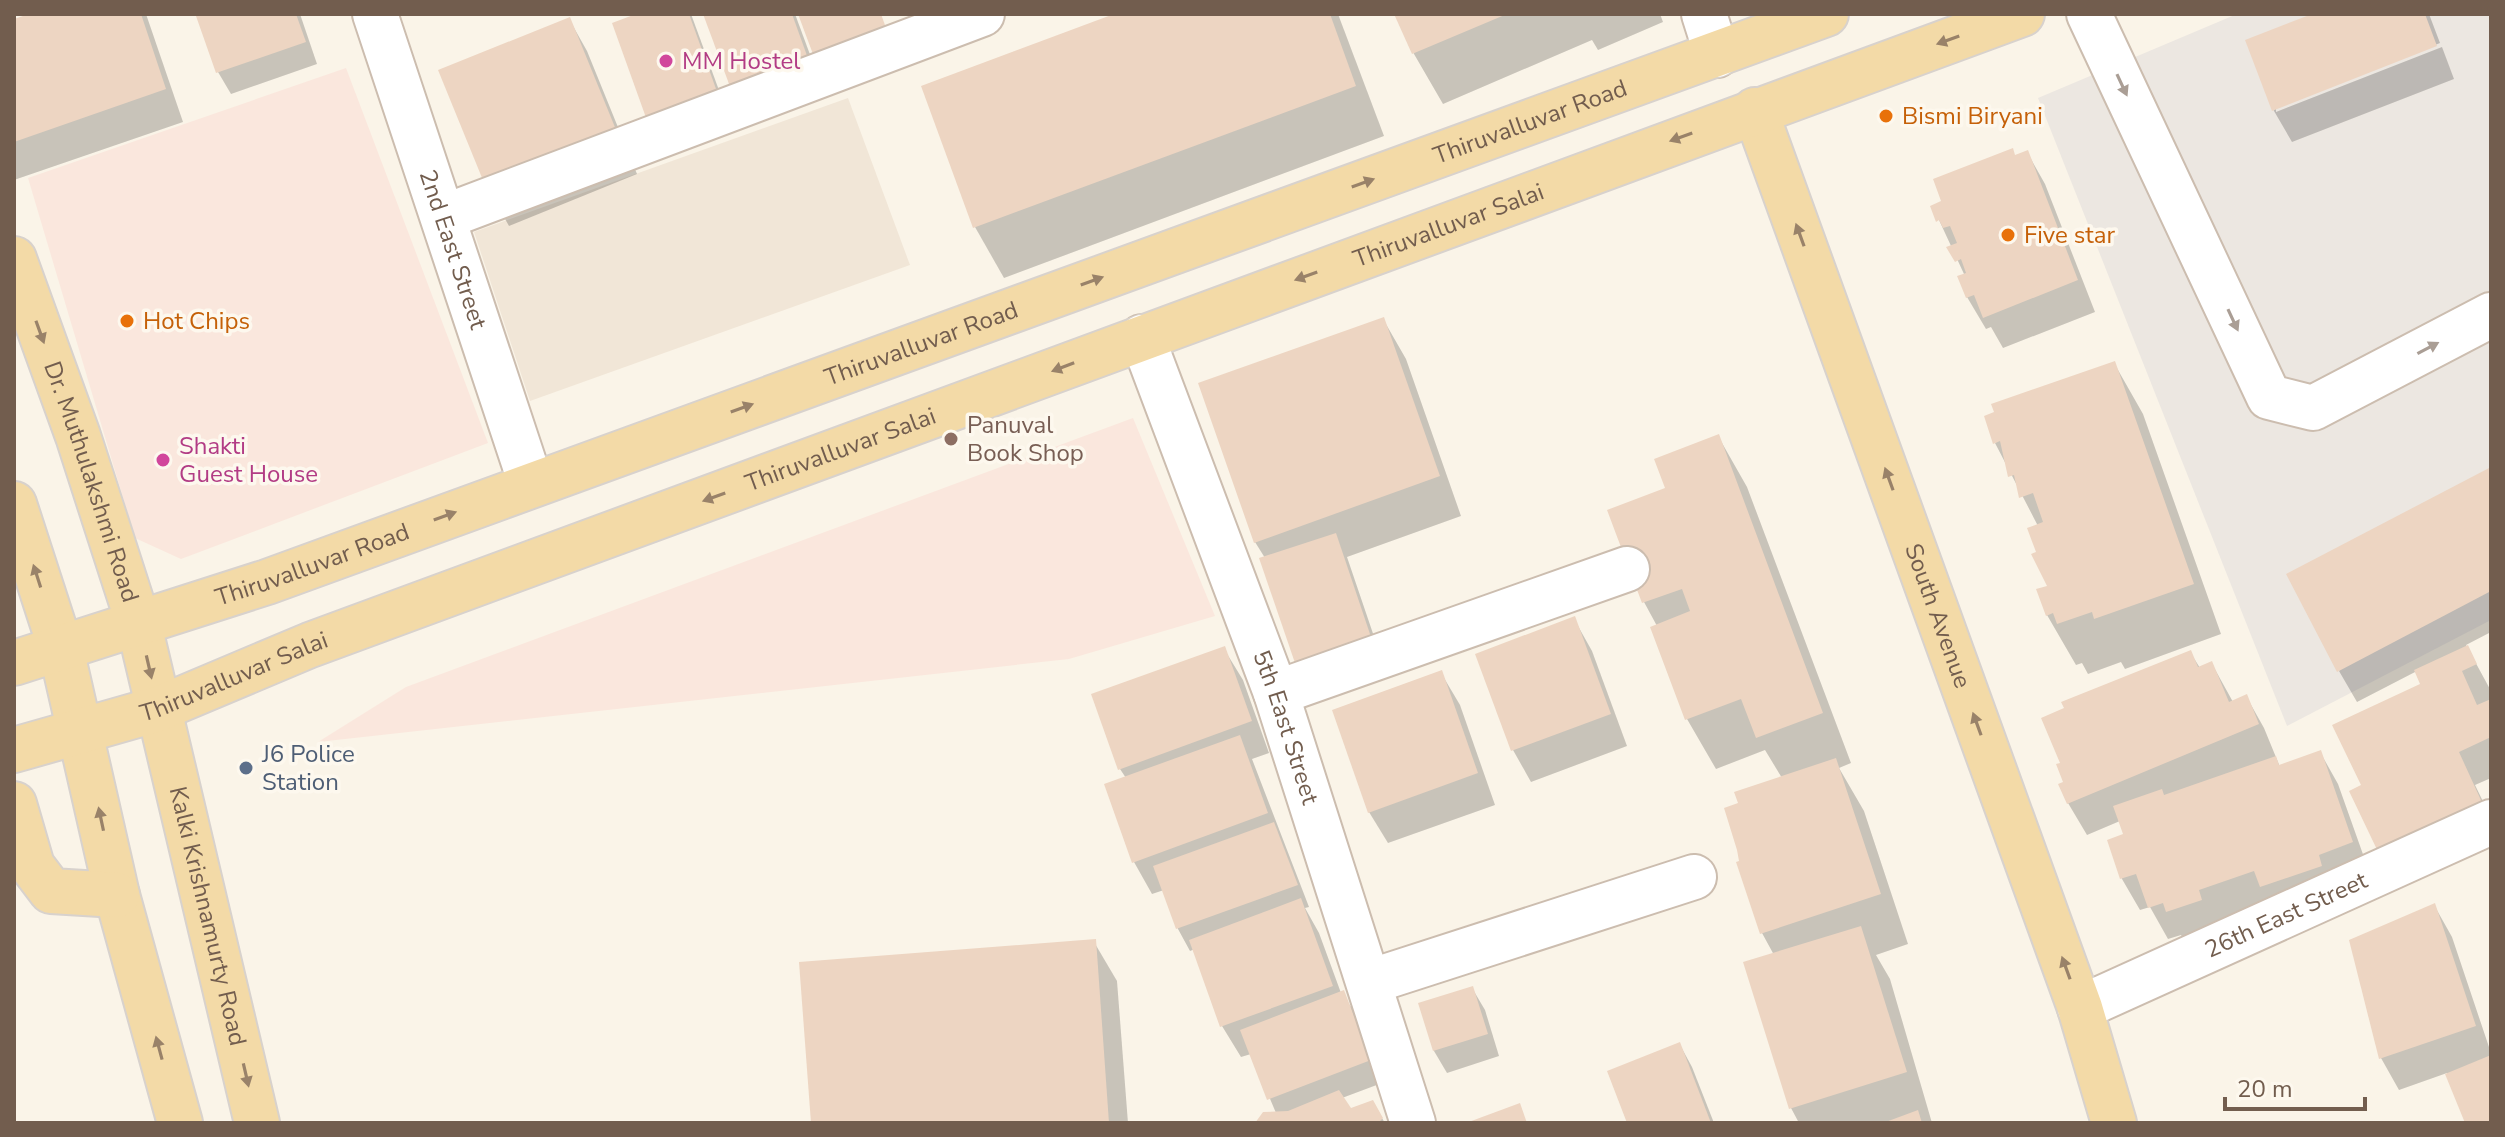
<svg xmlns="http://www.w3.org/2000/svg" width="2505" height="1137" font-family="'Nunito Sans',sans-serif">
<rect width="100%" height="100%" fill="#faf4e8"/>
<polygon fill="#f1e6d7" points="848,98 910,265 530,401 474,232"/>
<g fill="#fae7dd">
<polygon points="346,68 488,443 181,559 135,538 28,178"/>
<polygon points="1133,418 1215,616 1069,659 318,742 406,687"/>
</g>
<polygon fill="#ece7e1" points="2237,14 2491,14 2491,620 2287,726 2038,98"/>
<g fill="#0003">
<polygon points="36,14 146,14 183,122 14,180 14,21"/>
<polygon points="206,14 300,14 317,64 231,94 218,72 199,17"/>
<polygon points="642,14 691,14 731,123"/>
<polygon points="705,14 795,14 822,87"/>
<polygon points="1120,14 1338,14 1384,136 1004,278 975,227 923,87"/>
<polygon points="1397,14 1660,14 1663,22 1598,50 1592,40 1443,104 1414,54"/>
<polygon points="2317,14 2429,14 2440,43 2276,108 2276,112 2442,47 2454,79 2292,142 2274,111 2247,41"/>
<polygon points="569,19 587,51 637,174 509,226 491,194"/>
<polygon points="2027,152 2045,184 2095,312 2003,348 1991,327 1986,329 1967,297 1964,274 1933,207"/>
<polygon points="1383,319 1406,359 1461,516 1347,557 1383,663 1265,558 1255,542"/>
<polygon points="2114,363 2143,414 2221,634 2125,669 2121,662 2088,674 2082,663 2076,665 2047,615 2050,587 2038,553 2038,526 1995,443"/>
<polygon points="1718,436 1747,487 1851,763 1839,768 1864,811 1908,944 1876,955 1890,979 1932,1123 1799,1123 1791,1108 1774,955 1762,933 1741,863 1740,805 1782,778 1765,750 1716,769 1687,719 1657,626 1644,602 1667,490"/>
<polygon points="2491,469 2491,632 2466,645 2491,691 2491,778 2475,785 2491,818 2491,846 2401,888 2382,857 2363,786 2423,685 2417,671 2357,702 2339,671"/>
<polygon points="1574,619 1592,651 1627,746 1531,782 1513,750"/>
<polygon points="1224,649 1243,680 1269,753 1252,759 1309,907 1305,908 1319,933 1341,993 1356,1014 1382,1083 1342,1098 1350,1110 1372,1102 1385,1123 1256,1123 1276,1113 1251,1054 1241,1057 1222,1026 1195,949 1190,951 1178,929 1164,890 1152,894 1134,862 1126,778 1120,769"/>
<polygon points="2190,652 2200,668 2212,664 2233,702 2246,696 2264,728 2280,767 2320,752 2338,784 2370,874 2215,922 2219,932 2186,943 2181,935 2168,939 2150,907 2140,910 2122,879 2110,841 2125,836 2120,821 2087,835 2068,803"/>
<polygon points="1441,673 1460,705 1495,805 1388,843 1369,812"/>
<polygon points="2434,905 2452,937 2491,1053 2491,1123 2467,1123 2447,1073 2399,1090 2381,1058"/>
<polygon points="1094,942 1117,981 1128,1123 813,1123"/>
<polygon points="1472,988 1485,1010 1499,1056 1447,1073 1434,1051 1420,1005"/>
<polygon points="1680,1045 1692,1067 1714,1123 1629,1123"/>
</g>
<g fill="#edd5c2">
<polygon points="29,14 141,14 166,89 14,142 14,19"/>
<polygon points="200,14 296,14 306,42 216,73 196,16"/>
<polygon points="636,14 689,14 720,100 649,126 612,23"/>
<polygon points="703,14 792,14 810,64 732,92"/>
<polygon points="798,14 881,14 890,39 817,65"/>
<polygon points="1114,14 1330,14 1356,86 973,228 921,86"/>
<polygon points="1394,14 1507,14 1412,54"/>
<polygon points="2312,14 2425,14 2437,46 2272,111 2245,40"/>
<polygon points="570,17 621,142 489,195 438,70"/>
<polygon points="2013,148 2015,155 2028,150 2078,280 1983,318 1974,295 1966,298 1957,276 1966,273 1961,259 1955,262 1946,247 1957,243 1950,226 1943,228 1939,220 1936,222 1930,206 1941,201 1933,179"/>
<polygon points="1384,317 1440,476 1254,543 1198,383"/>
<polygon points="2115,361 2194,584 2094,619 2092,612 2057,624 2053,613 2046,616 2036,589 2047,586 2031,554 2036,552 2027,528 2043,522 2033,493 2019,498 2014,475 2008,477 2000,441 1993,444 1984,416 1994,412 1991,404"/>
<polygon points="1719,434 1823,713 1756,738 1741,699 1685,720 1650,627 1690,611 1682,589 1642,603 1607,510 1665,488 1654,459"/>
<polygon points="2491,467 2491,591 2337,672 2286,574"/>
<polygon points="1336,533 1372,640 1296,666 1259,558"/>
<polygon points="1575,616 1611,714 1511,751 1475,654"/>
<polygon points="2468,645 2477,664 2462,671 2477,705 2491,699 2491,737 2459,752 2485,809 2381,858 2349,791 2361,785 2332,725 2420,684 2414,670"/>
<polygon points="1225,646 1252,721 1118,770 1091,694"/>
<polygon points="2191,650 2198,667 2212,661 2229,702 2247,694 2259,724 2067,804 2058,784 2063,782 2056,764 2060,763 2041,718 2064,708 2061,702"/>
<polygon points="1442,670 1478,773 1368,813 1332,710"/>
<polygon points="1240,735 1268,813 1132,863 1104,784"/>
<polygon points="2321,750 2353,842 2319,855 2322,866 2260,887 2254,871 2199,890 2202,900 2166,912 2163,903 2148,908 2136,874 2120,879 2107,840 2123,834 2113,806 2162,789 2164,795 2276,756 2279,765"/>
<polygon points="1836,758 1881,894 1760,934 1736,862 1739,861 1737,850 1724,808 1738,803 1734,792"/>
<polygon points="1274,822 1298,885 1176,929 1153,866"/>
<polygon points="1301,898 1333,986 1220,1027 1189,940"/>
<polygon points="2435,903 2476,1026 2379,1059 2349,940"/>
<polygon points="1861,926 1907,1072 1789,1109 1743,962"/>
<polygon points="1096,939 1109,1123 811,1123 799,962"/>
<polygon points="1473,986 1488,1034 1433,1051 1418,1003"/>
<polygon points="1344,990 1371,1060 1267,1100 1240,1030"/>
<polygon points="1680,1042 1711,1123 1627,1123 1607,1071"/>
<polygon points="2491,1055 2491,1123 2465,1123 2445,1074"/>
<polygon points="1339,1090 1351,1108 1373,1100 1383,1118 1378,1123 1255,1123 1263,1112 1288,1111"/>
<polygon points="1520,1103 1527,1123 1466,1123"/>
<polygon points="1918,1110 1922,1123 1883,1123"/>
</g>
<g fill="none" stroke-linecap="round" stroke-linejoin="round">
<g stroke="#ccbdaf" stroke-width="48">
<g id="minor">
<path id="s1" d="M 375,14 L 531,484"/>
<polyline points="1704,14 1717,55"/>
<polyline points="2089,14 2269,397 2313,408 2491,315"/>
<polyline points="444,217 982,14"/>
<path id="s2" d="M 1142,337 L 1276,693 L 1413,1123"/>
<polyline points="1276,693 1627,569"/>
<polyline points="1369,982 1694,877"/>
<path id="s3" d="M 2080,1008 L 2491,822"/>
</g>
</g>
<g stroke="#d8d2cd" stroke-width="48">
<g id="major">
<path id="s4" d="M 1755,110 L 2080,1008 L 2114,1123"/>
<path id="s5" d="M 14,259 L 78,436 L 139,625 L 257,1123"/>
<polyline points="14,504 61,649 117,895 180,1123"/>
<path id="s6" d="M 14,663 L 267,582 L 1826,14"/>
<path id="s7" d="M 14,750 L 158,709 L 310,645 L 2022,14"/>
<polyline points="14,804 32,866 51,891 117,895"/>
</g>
</g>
<use href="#minor" stroke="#fff" stroke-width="44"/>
<use href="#major" stroke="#f3daa7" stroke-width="44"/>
</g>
<defs><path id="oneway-solid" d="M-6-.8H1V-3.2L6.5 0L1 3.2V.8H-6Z" transform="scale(2)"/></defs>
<g fill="#998269">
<use href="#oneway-solid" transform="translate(1948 40) rotate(160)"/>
<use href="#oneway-solid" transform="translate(1681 137) rotate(160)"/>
<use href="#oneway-solid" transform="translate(1363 183) rotate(-20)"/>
<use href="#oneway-solid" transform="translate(1800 235) rotate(-110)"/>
<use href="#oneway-solid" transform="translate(1306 276) rotate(160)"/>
<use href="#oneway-solid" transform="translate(1092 281) rotate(-20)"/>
<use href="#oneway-solid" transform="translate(40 332) rotate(70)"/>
<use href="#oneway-solid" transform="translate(1063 367) rotate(159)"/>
<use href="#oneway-solid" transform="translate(742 408) rotate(-20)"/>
<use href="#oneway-solid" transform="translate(1889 479) rotate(-110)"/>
<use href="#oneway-solid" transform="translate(714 497) rotate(160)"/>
<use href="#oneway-solid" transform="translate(445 516) rotate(-20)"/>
<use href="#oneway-solid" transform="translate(37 576) rotate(-108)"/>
<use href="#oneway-solid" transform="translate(149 667) rotate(77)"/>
<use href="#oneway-solid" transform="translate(1977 724) rotate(-110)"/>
<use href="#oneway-solid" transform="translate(101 819) rotate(-102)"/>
<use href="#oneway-solid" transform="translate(2066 968) rotate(-110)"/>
<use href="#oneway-solid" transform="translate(159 1048) rotate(-105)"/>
<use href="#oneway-solid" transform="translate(246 1075) rotate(77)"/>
</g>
<g fill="#aa9e95">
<use href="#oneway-solid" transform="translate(2122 85) rotate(65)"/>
<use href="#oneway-solid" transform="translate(2233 320) rotate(65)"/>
<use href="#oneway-solid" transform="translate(2428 348) rotate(-28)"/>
</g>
<g fill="#d1479c" stroke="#fdf8ee" stroke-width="3">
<circle cx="666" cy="61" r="8"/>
<circle cx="163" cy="460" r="8"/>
</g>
<g fill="#e8710a" stroke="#fdf8ee" stroke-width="3">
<circle cx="1886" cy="116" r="8"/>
<circle cx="2008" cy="235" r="8"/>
<circle cx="127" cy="321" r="8"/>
</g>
<circle fill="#8d6e63" stroke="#fdf8ee" stroke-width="3" cx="951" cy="439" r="8"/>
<circle fill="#5c6f8a" stroke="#fdf8ee" stroke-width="3" cx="246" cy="768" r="8"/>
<g text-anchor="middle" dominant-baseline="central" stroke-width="7" stroke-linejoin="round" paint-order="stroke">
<g font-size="24" fill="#b23c85" stroke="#fdf8ee" text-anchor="start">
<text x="682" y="61">MM Hostel</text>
<text x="179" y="446">Shakti<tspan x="179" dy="28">Guest House</tspan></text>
</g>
<g font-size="24" fill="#c56008" stroke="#fdf8ee" text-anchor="start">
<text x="1902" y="116">Bismi Biryani</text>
<text x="2024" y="235">Five star</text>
<text x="143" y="321">Hot Chips</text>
</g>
<g font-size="24" fill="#725d4e" stroke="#fdf8ee">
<text stroke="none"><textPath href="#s6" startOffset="1610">Thiruvalluvar Road</textPath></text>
<text stroke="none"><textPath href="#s7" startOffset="1528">Thiruvalluvar Salai</textPath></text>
<text stroke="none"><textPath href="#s1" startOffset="248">2nd East Street</textPath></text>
<text stroke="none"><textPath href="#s6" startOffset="962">Thiruvalluvar Road</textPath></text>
<text stroke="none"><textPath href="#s7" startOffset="880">Thiruvalluvar Salai</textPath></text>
<text stroke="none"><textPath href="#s5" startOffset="236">Dr. Muthulakshmi Road</textPath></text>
<text stroke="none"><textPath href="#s6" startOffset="314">Thiruvalluvar Road</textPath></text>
<text stroke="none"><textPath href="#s4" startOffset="538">South Avenue</textPath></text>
<text stroke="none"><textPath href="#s7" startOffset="232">Thiruvalluvar Salai</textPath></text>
<text stroke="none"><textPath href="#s2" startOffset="416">5th East Street</textPath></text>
<text stroke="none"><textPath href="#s3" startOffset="226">26th East Street</textPath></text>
<text stroke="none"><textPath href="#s5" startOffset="686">Kalki Krishnamurty Road</textPath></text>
</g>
<g font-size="24" fill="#785e54" stroke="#fdf8ee" text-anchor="start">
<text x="967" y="425">Panuval<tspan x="967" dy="28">Book Shop</tspan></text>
</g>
<g font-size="24" fill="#4e5e75" stroke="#fdf8ee" text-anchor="start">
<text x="262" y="754">J6 Police<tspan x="262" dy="28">Station</tspan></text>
</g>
</g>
<rect width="2505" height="1137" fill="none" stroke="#725d4e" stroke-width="32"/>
<path d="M2225 1097v12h140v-12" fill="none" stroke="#725d4e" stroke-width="4"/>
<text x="2237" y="1097" font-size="24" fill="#725d4e" stroke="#fdf8ee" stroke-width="6" paint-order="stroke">20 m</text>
</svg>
